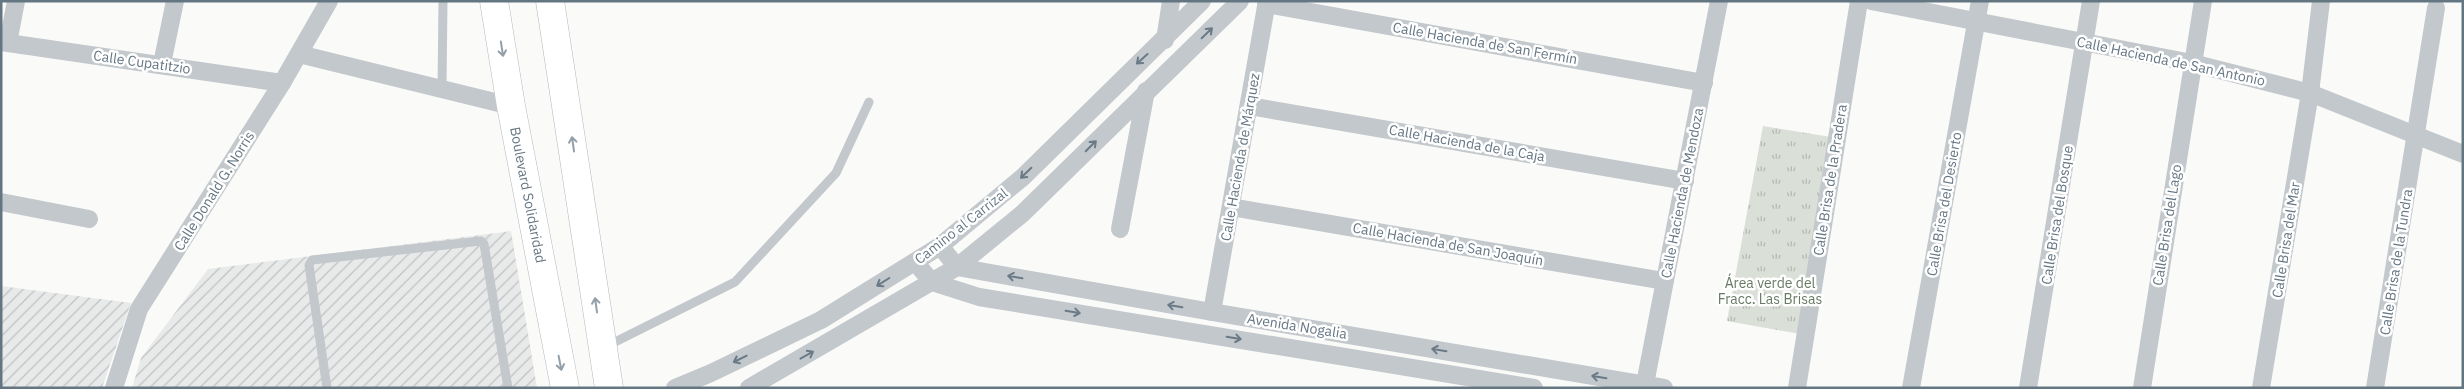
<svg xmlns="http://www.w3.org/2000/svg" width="2464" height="389" font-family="'IBM Plex Sans',sans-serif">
<defs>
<pattern id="industrial-furrows" width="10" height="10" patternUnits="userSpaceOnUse" patternTransform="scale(1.25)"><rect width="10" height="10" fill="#e8e9e9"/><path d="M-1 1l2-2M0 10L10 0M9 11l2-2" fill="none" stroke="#c0c1c2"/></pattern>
<pattern id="park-tufts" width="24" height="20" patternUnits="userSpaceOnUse" patternTransform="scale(1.25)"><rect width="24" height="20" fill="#dadfd7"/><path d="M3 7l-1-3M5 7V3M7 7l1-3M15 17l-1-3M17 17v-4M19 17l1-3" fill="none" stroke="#b4b9b4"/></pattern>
</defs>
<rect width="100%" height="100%" fill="#fafaf8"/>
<g fill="url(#industrial-furrows)">
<polygon points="511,231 537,388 132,388 141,358 208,269"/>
<polygon points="1,286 131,303 102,388 1,388"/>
</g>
<polygon fill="url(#park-tufts)" points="1763,126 1831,137 1800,334 1727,321"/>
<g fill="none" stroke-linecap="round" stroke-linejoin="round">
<g stroke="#b4b9bd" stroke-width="29">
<g id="highway">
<polyline points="494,1 511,106 565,388"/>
<polyline points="550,1 609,388"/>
</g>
</g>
<g stroke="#c3c8cc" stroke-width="9">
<polyline points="442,88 443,1"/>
<polyline points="605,347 735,282 836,173 869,102"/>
<polyline points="327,388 309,265 312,260 481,241 484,244 508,388"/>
</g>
<g stroke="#c3c8cc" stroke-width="18">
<polyline points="1871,1 2192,63 2310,93 2463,154"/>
<polyline points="1266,4 1704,83"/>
<polyline points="1165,40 1171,1"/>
<polyline points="1,42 282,83"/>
<polyline points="8,43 16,1"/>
<polyline points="299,54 511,106"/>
<polyline points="162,64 175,1"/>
<polyline points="1249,106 1685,181"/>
<polyline points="1,202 89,219"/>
<polyline points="1231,207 1664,281"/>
<polyline points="1120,229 1146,91"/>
<polyline points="940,246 957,267 1212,312 1664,388"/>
<polyline points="915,262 932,282 979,297 1534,388"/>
<polyline points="1212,312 1267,1"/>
<polyline points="1645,384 1719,1"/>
<polyline points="114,388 139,309 282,83 329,1"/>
<polyline points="675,388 711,373 821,320 940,246 1023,177 1202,1"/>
<polyline points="749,388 957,267 1022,214 1240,1"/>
<polyline points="1797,388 1859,1"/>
<polyline points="1911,388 1980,1"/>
<polyline points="2028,388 2091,1"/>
<polyline points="2142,388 2203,1"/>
<polyline points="2261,388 2310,93 2321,1"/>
<polyline points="2375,388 2436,8"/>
</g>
<use href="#highway" stroke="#fff" stroke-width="28"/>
</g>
<defs><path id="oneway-shaft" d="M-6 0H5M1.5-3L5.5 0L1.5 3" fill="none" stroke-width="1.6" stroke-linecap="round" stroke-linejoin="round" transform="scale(1.25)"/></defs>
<g stroke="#6a7a87">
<use href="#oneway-shaft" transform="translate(1207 33) rotate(-44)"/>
<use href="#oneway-shaft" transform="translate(1142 59) rotate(138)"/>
<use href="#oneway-shaft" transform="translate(1091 146) rotate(-45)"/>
<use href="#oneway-shaft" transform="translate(1026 173) rotate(136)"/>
<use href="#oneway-shaft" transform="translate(1015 277) rotate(-170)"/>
<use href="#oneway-shaft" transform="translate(883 282) rotate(148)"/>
<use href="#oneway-shaft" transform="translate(1175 306) rotate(-170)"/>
<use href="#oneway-shaft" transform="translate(1073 312) rotate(9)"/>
<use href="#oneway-shaft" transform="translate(1234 338) rotate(9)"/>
<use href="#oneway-shaft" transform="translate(1439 350) rotate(-171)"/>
<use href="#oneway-shaft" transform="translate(807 355) rotate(-29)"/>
<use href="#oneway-shaft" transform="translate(740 359) rotate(154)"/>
<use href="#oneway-shaft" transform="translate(1599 377) rotate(-171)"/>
</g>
<g stroke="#939fa8">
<use href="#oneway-shaft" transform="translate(502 49) rotate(81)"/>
<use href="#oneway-shaft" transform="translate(573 144) rotate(-98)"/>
<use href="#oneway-shaft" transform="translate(596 305) rotate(-98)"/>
<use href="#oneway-shaft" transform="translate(560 363) rotate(79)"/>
</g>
<g text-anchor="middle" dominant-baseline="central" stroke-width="5" stroke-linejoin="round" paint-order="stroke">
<g font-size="14" fill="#657683" stroke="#fff">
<text transform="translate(1485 43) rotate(10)">Calle Hacienda de San Fermín</text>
<text transform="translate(2171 61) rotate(12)">Calle Hacienda de San Antonio</text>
<text transform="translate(142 62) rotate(8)">Calle Cupatitzio</text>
<text transform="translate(1467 143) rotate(10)">Calle Hacienda de la Caja</text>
<text transform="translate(1240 157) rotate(-80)">Calle Hacienda de Márquez</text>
<text transform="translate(1830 180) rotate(-81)">Calle Brisa de la Pradera</text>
<text transform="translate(214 191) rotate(-58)">Calle Donald G. Norris</text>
<text transform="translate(1682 193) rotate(-79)">Calle Hacienda de Mendoza</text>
<text transform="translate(528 195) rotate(79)">Boulevard Solidaridad</text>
<text transform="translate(1944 204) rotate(-80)">Calle Brisa del Desierto</text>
<text transform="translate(2057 215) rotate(-81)">Calle Brisa del Bosque</text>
<text transform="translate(2167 225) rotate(-81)">Calle Brisa del Lago</text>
<text transform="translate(961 226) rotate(-38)">Camino al Carrizal</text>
<text transform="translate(2286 240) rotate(-81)">Calle Brisa del Mar</text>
<text transform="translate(1448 244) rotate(10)">Calle Hacienda de San Joaquín</text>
<text transform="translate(2396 262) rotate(-81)">Calle Brisa de la Tundra</text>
<text transform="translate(1297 326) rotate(9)">Avenida Nogalia</text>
</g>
<g font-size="14" fill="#687a64" stroke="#fff">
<text x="1770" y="283">Área verde del<tspan x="1770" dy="16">Fracc. Las Brisas</tspan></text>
</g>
</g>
<rect width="2464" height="389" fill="none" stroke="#657683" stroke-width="5"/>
</svg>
